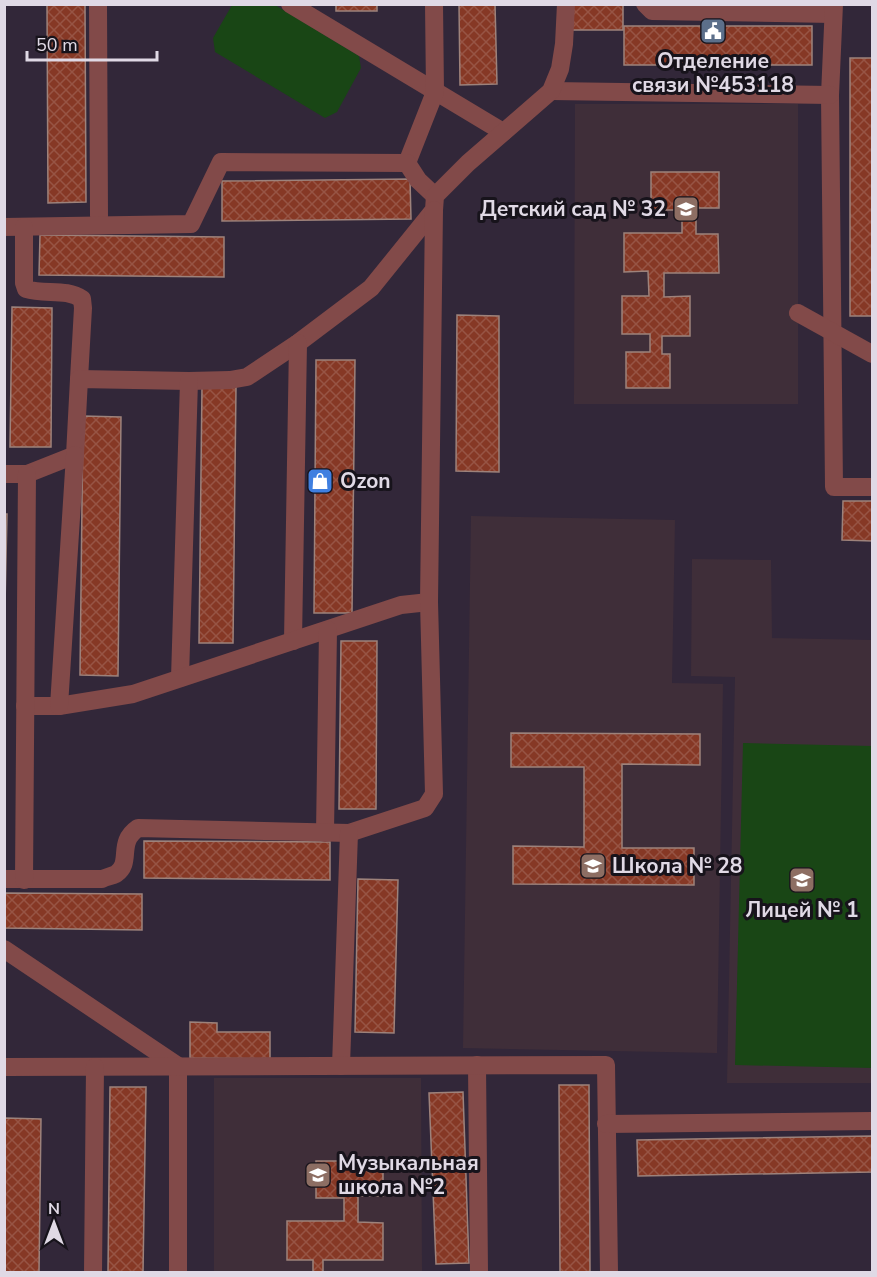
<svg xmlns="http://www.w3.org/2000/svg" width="877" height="1277" font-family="'Nunito Sans',sans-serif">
<defs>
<pattern id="building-cross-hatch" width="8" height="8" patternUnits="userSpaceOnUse" patternTransform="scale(1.5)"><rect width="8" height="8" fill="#863825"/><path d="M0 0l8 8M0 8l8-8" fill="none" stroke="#975444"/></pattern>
</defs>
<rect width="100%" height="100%" fill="#322739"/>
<g fill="#3f2e39">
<polygon points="575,104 798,104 798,404 574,404"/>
<polygon points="471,516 675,520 672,683 723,684 717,1053 463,1048"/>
<polygon points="692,559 771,560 772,638 872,640 872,1083 727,1083 735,677 691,676"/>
<polygon points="214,1078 421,1078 422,1272 214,1272"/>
</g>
<g fill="#194615">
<polygon points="232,5 275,5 359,56 361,68 337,112 325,118 215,52 213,38"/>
<polygon points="743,743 872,746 872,1068 735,1065"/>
</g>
<g fill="url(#building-cross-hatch)" stroke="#9d827b" stroke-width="1.5">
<polygon points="47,4 85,4 86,202 48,203"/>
<rect x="336" y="4" width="41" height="7"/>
<polygon points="459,4 495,4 497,84 460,85"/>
<rect x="572" y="4" width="51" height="26"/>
<rect x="624" y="26" width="188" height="39"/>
<rect x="850" y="58" width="22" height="258"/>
<polygon points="651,172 719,172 719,208 696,208 696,234 718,234 719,273 664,273 664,297 690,296 690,336 662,336 662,354 670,354 670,388 626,388 626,352 650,352 650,334 622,334 622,296 649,296 648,271 624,272 624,233 682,233 682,210 651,210"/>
<polygon points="410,179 411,219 222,221 222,181"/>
<polygon points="40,235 224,237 224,277 39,275"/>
<polygon points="12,307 52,308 51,447 10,447"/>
<polygon points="457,315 499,316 499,472 456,471"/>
<polygon points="316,360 355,360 352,613 314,613"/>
<polygon points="202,386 236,387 233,643 199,643"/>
<polygon points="83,416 121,417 118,676 80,675"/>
<polygon points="843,501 872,501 872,541 842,540"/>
<polygon points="4,514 7,514 4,652"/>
<polygon points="341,641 377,641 376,809 339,809"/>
<polygon points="511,733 700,734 700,765 622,764 622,848 694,848 694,885 513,884 513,846 584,847 584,767 511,767"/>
<polygon points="144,841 330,842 330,880 144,878"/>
<polygon points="358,879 398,880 394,1033 355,1032"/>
<polygon points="4,893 142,894 142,930 4,928"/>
<polygon points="190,1022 217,1023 217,1032 270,1032 270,1059 190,1058"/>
<polygon points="559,1085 589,1085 590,1272 560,1272"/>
<polygon points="110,1087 146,1087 143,1272 108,1272"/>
<polygon points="463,1092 469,1263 436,1264 429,1093"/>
<polygon points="5,1118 41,1119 39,1272 4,1272"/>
<polygon points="872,1136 872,1172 638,1176 637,1140"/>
<polygon points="316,1161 383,1161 383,1196 358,1196 358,1222 383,1223 383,1260 323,1260 323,1272 313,1272 313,1260 287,1260 287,1221 344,1221 344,1198 316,1198"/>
</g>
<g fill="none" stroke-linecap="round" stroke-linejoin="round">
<g stroke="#824a49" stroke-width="18">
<polyline points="98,4 99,216"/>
<polyline points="290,4 503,132"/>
<polyline points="645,4 652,11 833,14"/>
<polyline points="834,4 830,95 834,487 872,487"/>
<polyline points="551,91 830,95"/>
<polyline points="407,163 435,92 434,4"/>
<polyline points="4,227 191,224 221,162 407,163 418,180 435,196"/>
<path d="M 24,227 L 24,283 L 26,289 C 45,295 66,288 82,299 L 83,308 L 79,379"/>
<polyline points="798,313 872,354"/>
<polyline points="4,474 27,474 75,455 79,379 189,381 230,380 247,377 298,343 371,288 434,210 435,196 468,163 551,91 560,69 564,44 566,4"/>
<polyline points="293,641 298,343"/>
<polyline points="180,678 189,381"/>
<polyline points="25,706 59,706 133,694 401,605 429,602"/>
<polyline points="59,706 75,455"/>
<polyline points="325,833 328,630"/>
<path d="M 4,879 L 102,879 C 106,877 112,876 116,874 C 133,862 116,843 138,828 L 349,833 L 425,808 L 434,794 L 429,602 L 434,210"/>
<polyline points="24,880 27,474"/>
<polyline points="4,949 178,1066 178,1272"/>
<polyline points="477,1065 479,1272"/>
<polyline points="341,1066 349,833"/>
<polyline points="4,1067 606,1065 609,1272"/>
<polyline points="606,1124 872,1121"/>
<polyline points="93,1272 95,1067"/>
</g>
</g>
<defs>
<g id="civic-square" transform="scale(1.35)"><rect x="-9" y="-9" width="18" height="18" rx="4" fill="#5c6f8a" stroke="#17131b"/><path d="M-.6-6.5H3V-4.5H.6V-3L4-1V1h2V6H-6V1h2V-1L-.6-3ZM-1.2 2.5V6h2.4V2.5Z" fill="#fff"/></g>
<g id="school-square" transform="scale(1.35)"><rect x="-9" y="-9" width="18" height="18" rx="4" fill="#8d6e63" stroke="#17131b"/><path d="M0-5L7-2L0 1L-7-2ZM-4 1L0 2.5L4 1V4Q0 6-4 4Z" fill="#fff"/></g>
<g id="shop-square" transform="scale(1.35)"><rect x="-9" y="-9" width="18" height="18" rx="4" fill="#3f7fe0" stroke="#17131b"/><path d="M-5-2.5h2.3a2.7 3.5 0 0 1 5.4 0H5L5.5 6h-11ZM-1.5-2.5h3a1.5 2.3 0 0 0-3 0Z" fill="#fff"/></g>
</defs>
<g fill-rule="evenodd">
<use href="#civic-square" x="713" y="31"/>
<use href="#school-square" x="686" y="209"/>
<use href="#shop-square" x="320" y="481"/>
<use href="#school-square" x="593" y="866"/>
<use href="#school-square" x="802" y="880"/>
<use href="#school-square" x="318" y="1175"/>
</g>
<g text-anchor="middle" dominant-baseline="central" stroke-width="6" stroke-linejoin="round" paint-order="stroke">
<g font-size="21" font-weight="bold" fill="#e0d9e5" stroke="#17131b" text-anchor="start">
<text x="713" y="61" text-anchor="middle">Отделение<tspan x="713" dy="24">связи №453118</tspan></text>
<text x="666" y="209" text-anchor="end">Детский сад № 32</text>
<text x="340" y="481">Ozon</text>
<text x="612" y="866">Школа № 28</text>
<text x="802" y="910" text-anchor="middle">Лицей № 1</text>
<text x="338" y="1163">Музыкальная<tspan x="338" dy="24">школа №2</tspan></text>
</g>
</g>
<rect width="877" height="1277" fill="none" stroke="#e0d9e5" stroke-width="12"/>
<g transform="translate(54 1223)" stroke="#17131b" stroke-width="4.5" paint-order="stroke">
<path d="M0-4.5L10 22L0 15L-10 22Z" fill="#e0d9e5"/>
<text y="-9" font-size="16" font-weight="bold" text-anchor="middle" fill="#e0d9e5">N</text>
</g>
<path d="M27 51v9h130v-9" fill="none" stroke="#e0d9e5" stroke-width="3"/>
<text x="36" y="51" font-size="18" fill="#e0d9e5" stroke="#17131b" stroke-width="4.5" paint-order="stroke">50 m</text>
</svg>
